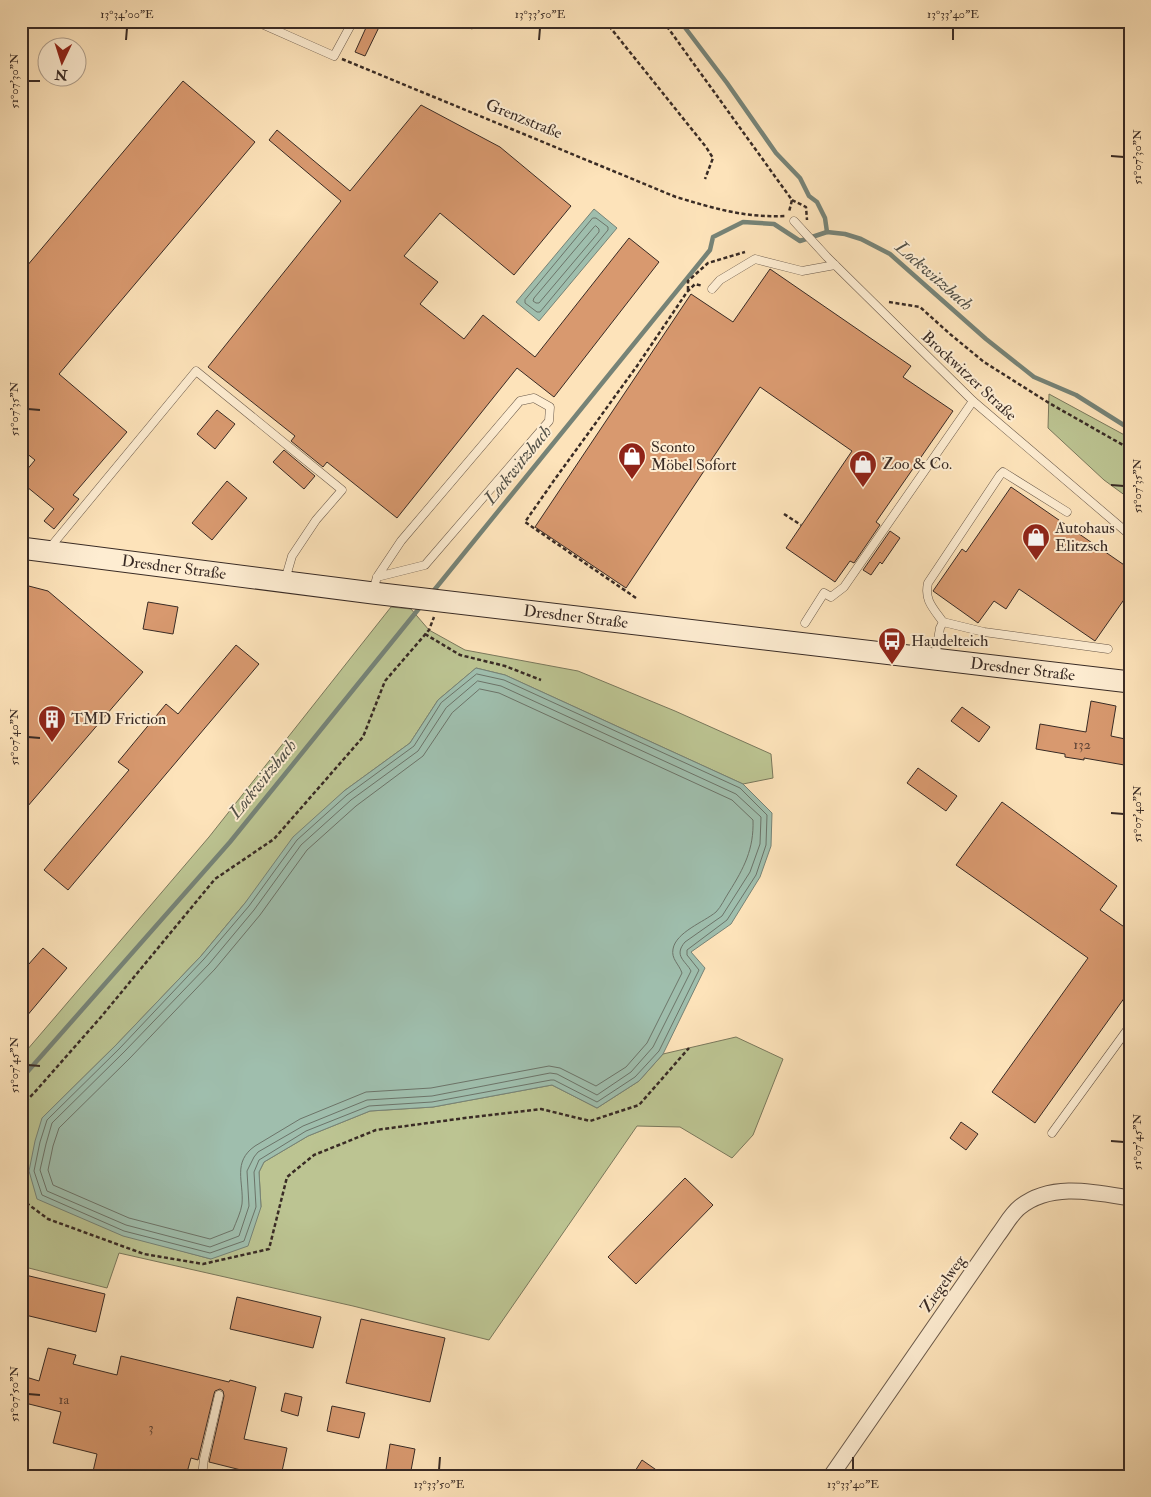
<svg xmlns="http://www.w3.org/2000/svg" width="1151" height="1497" font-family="'IM FELL Double Pica',serif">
<rect width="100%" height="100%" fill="#fde3ba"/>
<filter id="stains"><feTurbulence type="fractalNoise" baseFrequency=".004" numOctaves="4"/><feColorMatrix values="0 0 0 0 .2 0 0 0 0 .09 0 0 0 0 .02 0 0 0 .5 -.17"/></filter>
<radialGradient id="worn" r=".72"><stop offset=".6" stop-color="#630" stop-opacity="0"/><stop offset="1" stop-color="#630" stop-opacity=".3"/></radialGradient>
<g fill="#bcc492" stroke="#7a785c">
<polygon points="1049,394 1130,438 1130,499 1104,480 1048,428"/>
<polygon points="391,607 411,609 429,630 465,650 578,671 675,711 771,754 773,778 743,784 505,675 476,668 438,700 410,743 344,791 245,903 201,956 116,1045 42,1118 167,1247 211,1259 261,1207 259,1172 264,1162 308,1136 370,1111 433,1107 552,1085 597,1108 639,1081 663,1054 736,1037 783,1059 753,1135 732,1158 680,1127 637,1126 489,1340 353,1306 119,1253 107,1288 21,1266 21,1057 209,837"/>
</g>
<g fill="#9fbead" stroke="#768377">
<polygon points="594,209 617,228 539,321 516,302"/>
<polygon points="476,668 505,675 743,784 772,813 771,846 760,877 731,924 691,952 705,968 663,1054 639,1081 597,1108 552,1085 433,1107 370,1111 308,1136 264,1162 259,1172 261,1207 248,1246 211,1259 123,1236 37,1199 29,1171 35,1141 42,1118 116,1045 201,956 245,903 293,837 344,791 410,743 438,700"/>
</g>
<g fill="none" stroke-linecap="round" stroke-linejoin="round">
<g stroke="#6c7469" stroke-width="1">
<polygon points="593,218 596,218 608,227 608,230 540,312 537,312 525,303 525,300"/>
<polygon points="596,226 599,229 599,232 539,303 536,303 533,301 534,298 594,227"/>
<polygon points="477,674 504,680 740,788 767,815 766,845 756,875 727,920 687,950 687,955 699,970 659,1051 635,1077 597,1102 554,1080 551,1080 432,1102 369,1106 306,1131 259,1160 254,1172 256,1207 244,1241 210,1253 124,1231 42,1195 34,1171 40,1142 47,1120 120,1048 204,959 249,906 297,840 347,795 414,746 441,703"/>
<path d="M 478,681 L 501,686 L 736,794 L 761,817 L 760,844 L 750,872 L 722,916 L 685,942 C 673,956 686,961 691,971 L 653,1047 L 631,1072 L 597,1095 L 557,1074 L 550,1073 L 432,1096 L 367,1100 L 303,1126 L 258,1152 L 254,1157 L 247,1171 L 249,1206 L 239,1236 L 210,1247 L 126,1225 L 47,1191 L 40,1170 L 46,1144 L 52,1123 L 124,1052 L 209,964 L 254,910 L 301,845 L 351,800 L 418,751 L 446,708 Z"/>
<path d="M 480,689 L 499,693 L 732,800 L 753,820 C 754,849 744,868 729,892 C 725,898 721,907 716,912 C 704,922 676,932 673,949 C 671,959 679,964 682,973 L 647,1043 L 626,1067 L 596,1086 L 560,1068 L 549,1066 L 431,1088 L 366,1092 L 300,1119 L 255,1146 C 232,1162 244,1182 242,1204 C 241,1212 236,1222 233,1230 L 210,1239 L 129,1218 L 53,1185 L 48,1170 L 53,1146 L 59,1128 L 130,1058 L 215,969 L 260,915 L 307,850 L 356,806 L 423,756 L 452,713 Z"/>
</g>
<g stroke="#768377" stroke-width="4.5">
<polyline points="680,21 727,83 776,153 800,178 809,196 817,202 825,218 827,232"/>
<polyline points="431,594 710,250 713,237 743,222 774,224 800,241 827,232 845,234 861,239 890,254 986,339 1034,377 1076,395 1130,429"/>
<polyline points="21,1079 230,842 421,606"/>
</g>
</g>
<g fill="#d8996f" stroke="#392b25">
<polygon points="369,21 382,21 365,56 355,52"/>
<polygon points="183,81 255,142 59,374 127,432 73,495 79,499 54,529 44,521 54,509 21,482 21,477 35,460 21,449 21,432 29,424 21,417 21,273"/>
<polygon points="421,105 500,147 571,206 514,275 440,213 404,256 438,282 420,304 464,339 483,315 535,357 629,238 659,262 554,397 517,368 397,518 327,462 323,467 291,441 295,436 208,367 341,201 269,140 277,130 350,191"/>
<polygon points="770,269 911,366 903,377 953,411 876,522 880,525 854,563 850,561 835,582 786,548 852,451 760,387 626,588 535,527 691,294 733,322"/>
<polygon points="217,410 235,424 215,449 197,434"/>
<polygon points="284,450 315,476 304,489 273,462"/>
<polygon points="227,481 247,498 212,540 192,523"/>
<polygon points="1011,487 1130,569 1130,591 1095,641 1019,589 1006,609 994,601 978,623 933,591 962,549 966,552"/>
<polygon points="890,531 900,538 882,564 880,562 871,575 863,570"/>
<polygon points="21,584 48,591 143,672 21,814"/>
<polygon points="148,602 178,607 173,634 143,629"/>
<polygon points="236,645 259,664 68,890 44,870 129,770 118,762 166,704 178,714"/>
<polygon points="1091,701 1116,706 1111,736 1130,740 1130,766 1084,758 1084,760 1065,757 1065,754 1036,749 1040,724 1086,732"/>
<polygon points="962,707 990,727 979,742 951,721"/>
<polygon points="918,768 957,796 946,811 907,783"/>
<polygon points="1002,802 1117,886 1100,910 1130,931 1130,990 1035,1123 992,1092 1088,958 956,865"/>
<polygon points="43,948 67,968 21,1023 21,973"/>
<polygon points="961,1122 978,1134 966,1150 950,1138"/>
<polygon points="685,1178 713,1205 636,1284 608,1257"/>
<polygon points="21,1274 105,1294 96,1332 21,1314"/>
<polygon points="237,1297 321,1317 313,1348 230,1329"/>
<polygon points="361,1319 445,1338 430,1402 346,1383"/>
<polygon points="48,1348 76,1355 73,1364 117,1375 121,1356 229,1382 230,1380 256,1387 244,1439 287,1448 281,1476 265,1476 209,1462 224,1396 223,1391 220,1389 215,1391 214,1394 198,1460 191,1458 186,1476 92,1476 97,1454 53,1443 61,1412 21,1402 21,1394 26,1377 39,1381"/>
<polygon points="285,1393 302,1397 298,1416 281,1411"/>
<polygon points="332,1406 365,1413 359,1438 327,1431"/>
<polygon points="390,1444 415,1449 410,1476 385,1476"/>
<polygon points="642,1460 665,1476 632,1476"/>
</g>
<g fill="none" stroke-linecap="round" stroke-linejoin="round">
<g stroke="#6a594a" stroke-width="9">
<g id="lane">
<polyline points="255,21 334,56 353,21"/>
<polyline points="794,221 827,257 973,401 1130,535"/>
<polyline points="712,289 720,280 755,259 802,271 835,265"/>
<polyline points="48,550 196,371 342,490 316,520 292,556 285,580"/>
<polyline points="373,591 377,577 401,541 520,401 534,398 550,407 549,421 425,565 377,577"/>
<polyline points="943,622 984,632 1108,649"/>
<polyline points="805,623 824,593 831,597 844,587 973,401"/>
<path d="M 935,657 L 940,628 L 943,622 C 933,608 924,600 928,583 L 1000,475 L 1003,472 L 1067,512"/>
<polyline points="1052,1133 1130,1026"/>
<polyline points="202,1476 204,1459 219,1395"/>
</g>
</g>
<g stroke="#6a594a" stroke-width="17">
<path id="street" d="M 831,1476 L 998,1235 C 1005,1226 1011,1214 1020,1207 C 1051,1182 1094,1192 1130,1198"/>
</g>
<g stroke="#392b25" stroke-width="23">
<g id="secondary">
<path id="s1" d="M 21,548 L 373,593 L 1130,682"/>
</g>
</g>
<g stroke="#392b25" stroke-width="2.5" stroke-dasharray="4 2.5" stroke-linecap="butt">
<polyline points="451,21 472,28 476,21"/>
<polyline points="605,21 706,147 713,158 705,179"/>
<polyline points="663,21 792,200 789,212"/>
<path d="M 342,59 L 676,197 C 713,208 745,218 785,216"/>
<polyline points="792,200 806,207 807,220"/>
<polyline points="688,290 688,281 708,263 745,252"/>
<polyline points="889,302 920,307 950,334 984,362 1049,403 1130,449"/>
<polyline points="784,514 801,525"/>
<polyline points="636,598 525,522 555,479 637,366 687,292 695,284 703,286"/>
<polyline points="425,634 460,655 505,666 541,680"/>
<polyline points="21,1106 34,1093 101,1017 215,879 274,839 363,737 385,681 429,630 434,617"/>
<polyline points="21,1199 48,1219 144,1254 203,1264 269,1249 287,1177 314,1155 376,1130 465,1118 541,1109 590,1121 639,1105 689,1048"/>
</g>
<use href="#lane" stroke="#feedd2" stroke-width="8"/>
<use href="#street" stroke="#feedd2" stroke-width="15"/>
<use href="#secondary" stroke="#feedd2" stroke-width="21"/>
</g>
<path fill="none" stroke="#392b25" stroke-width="2" d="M 126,40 L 127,28M 539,40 L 540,28M 953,40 L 953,28M 28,81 L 40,81M 1111,156 L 1124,157M 28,409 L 40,410M 1111,485 L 1124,486M 28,737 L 40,738M 1111,813 L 1124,814M 28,1065 L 40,1066M 1111,1141 L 1124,1142M 28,1394 L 40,1395M 439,1470 L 440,1457M 853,1470 L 853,1457"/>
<defs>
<g id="shop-pin" transform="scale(1.4375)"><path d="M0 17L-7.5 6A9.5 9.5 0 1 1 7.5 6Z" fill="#8f2418" stroke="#feedd2"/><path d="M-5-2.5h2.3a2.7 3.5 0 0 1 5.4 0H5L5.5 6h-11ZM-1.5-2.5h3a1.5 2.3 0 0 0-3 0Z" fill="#fff"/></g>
<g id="bus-pin" transform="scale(1.4375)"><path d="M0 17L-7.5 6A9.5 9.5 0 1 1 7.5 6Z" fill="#8f2418" stroke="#feedd2"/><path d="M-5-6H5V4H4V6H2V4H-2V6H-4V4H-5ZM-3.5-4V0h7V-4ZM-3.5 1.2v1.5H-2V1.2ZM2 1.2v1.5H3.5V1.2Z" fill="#fff"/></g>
<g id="building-pin" transform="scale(1.4375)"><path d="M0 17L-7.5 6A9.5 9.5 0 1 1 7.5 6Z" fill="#8f2418" stroke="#feedd2"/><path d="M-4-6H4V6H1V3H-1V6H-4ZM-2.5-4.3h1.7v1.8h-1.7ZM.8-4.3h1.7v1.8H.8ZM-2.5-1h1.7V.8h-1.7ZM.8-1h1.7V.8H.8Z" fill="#fff"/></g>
</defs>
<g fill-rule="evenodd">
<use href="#shop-pin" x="632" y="456"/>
<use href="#shop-pin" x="863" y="464"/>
<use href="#shop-pin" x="1036" y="537"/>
<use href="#bus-pin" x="892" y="641"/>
<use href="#building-pin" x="52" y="719"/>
</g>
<g text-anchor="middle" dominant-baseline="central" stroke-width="4" stroke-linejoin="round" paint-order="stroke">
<g font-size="14" fill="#614638">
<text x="1082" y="744">132</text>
<text x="64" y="1399">1a</text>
<text x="151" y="1427">3</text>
</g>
<g font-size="16" fill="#392b25" stroke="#feedd2">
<text transform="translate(524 119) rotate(22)">Grenzstraße</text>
<text transform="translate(969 376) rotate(43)">Brockwitzer Straße</text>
<text stroke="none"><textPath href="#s1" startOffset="154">Dresdner Straße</textPath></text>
<text stroke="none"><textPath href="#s1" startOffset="559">Dresdner Straße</textPath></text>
<text stroke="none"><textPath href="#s1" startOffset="1009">Dresdner Straße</textPath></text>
<text transform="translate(943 1284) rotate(-55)">Ziegelweg</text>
</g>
<g font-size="16" fill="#392b25" stroke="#feedd2" text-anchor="start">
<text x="651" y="447">Sconto<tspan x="651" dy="18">Möbel Sofort</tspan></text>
<text x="882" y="464">Zoo &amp; Co.</text>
<text x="1055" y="528">Autohaus<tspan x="1055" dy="18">Elitzsch</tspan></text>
<text x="911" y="641">Haudelteich</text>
<text x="71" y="719">TMD Friction</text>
</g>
<g font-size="18" font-style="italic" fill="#525047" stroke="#feedd2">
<text transform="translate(934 276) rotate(41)">Lockwitzbach</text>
<text transform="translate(518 465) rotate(-51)">Lockwitzbach</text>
<text transform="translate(263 779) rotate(-51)">Lockwitzbach</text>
</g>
</g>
<rect width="1151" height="1497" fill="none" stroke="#fde3ba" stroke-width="55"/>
<g transform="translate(62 62) rotate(184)"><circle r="24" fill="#feedd2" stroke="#af9f8d"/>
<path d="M0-4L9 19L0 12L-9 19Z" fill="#8f2418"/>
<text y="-8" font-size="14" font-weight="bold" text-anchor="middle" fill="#392b25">N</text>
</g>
<rect x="28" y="28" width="1096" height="1442" fill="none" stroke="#392b25" stroke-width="2"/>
<g font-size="12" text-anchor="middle" fill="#392b25">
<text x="127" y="18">13°34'00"E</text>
<text x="540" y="18">13°33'50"E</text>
<text x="953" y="18">13°33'40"E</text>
<text transform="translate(14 81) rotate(-90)" y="4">51°07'30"N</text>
<text transform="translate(1137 157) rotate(-90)" y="4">51°07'30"N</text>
<text transform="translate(14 409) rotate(-90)" y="4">51°07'35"N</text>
<text transform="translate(1137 486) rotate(-90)" y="4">51°07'35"N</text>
<text transform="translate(14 737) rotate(-90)" y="4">51°07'40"N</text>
<text transform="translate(1137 814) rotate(-90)" y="4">51°07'40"N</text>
<text transform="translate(14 1065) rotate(-90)" y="4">51°07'45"N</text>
<text transform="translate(1137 1142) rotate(-90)" y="4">51°07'45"N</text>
<text transform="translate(14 1394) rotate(-90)" y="4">51°07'50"N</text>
<text x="439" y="1488">13°33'50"E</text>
<text x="853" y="1488">13°33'40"E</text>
</g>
<rect width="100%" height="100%" filter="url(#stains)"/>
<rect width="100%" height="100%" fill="url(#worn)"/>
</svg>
